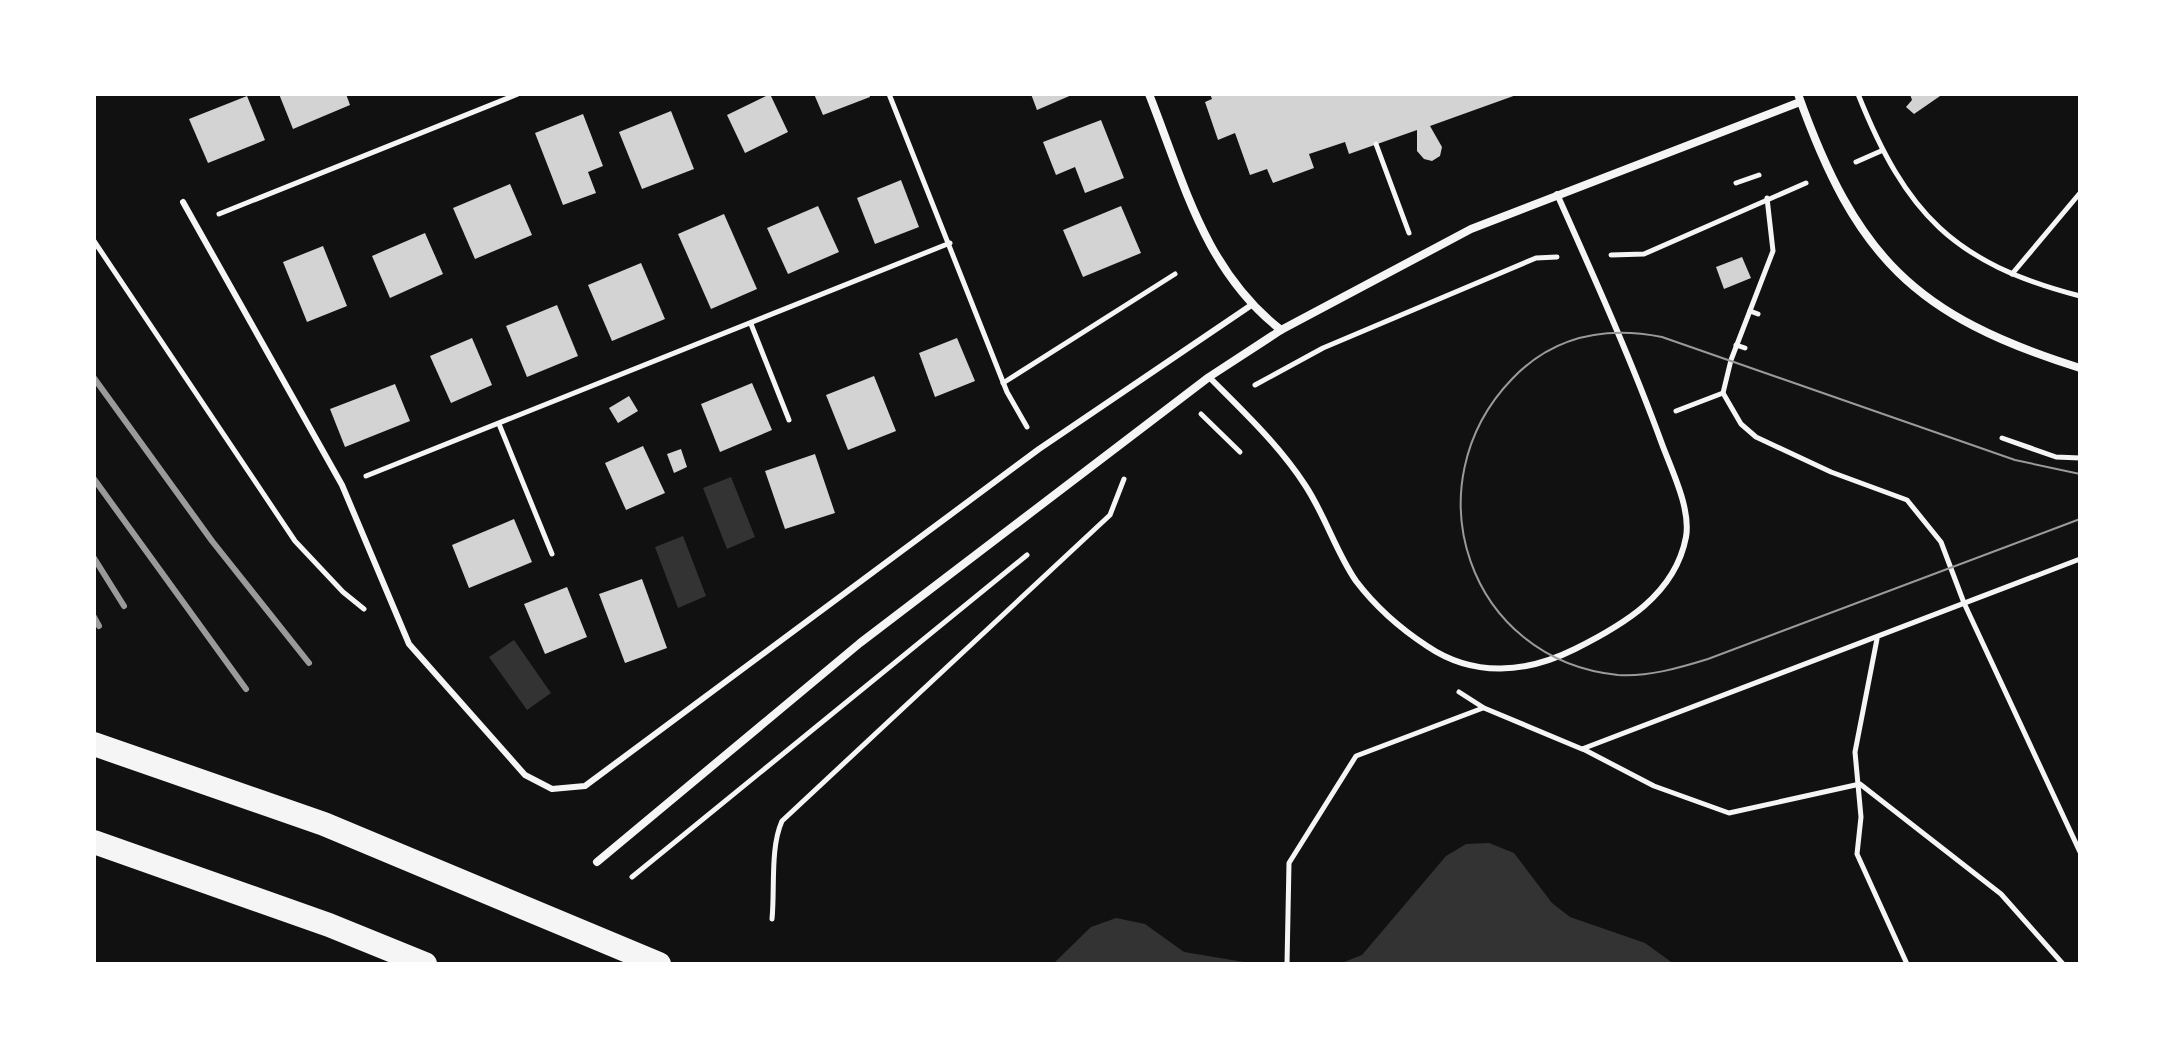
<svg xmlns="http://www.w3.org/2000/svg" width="2174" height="1058" font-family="'Archivo Narrow',sans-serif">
<rect width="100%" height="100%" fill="#111"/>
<g fill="#333">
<polygon points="731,477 755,537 727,549 703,488"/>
<polygon points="683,536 706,596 678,608 655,547"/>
<polygon points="514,640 551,693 527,710 489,657"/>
<polygon points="1489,843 1514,853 1552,903 1570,917 1645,943 1674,964 1339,964 1362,955 1446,856 1466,844"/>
<polygon points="1116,918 1145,924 1184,952 1256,964 1053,964 1091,927"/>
</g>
<g fill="#d3d3d3">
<polygon points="279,94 346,94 350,105 293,129"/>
<polygon points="770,94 788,132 745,153 727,115"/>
<polygon points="814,94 869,94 870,97 823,115"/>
<polygon points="1031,94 1074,94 1037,110"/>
<polygon points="1210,94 1519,94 1430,126 1442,147 1440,156 1432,161 1424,159 1417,151 1417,130 1349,154 1345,142 1309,154 1314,168 1273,183 1267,169 1250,175 1235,133 1218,140 1205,102 1212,99"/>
<polygon points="1910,94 1943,94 1914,114 1906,107 1912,100"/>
<polygon points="247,96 265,140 208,163 189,119"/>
<polygon points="671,111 694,169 642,189 619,132"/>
<polygon points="583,114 603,166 588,172 596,193 563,205 535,133"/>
<polygon points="1101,120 1124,178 1085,193 1075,167 1056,175 1043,142"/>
<polygon points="901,180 919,227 875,244 857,198"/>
<polygon points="510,184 532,235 475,259 453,208"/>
<polygon points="818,206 839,252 788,274 767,228"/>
<polygon points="1121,206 1141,253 1083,277 1063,230"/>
<polygon points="724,214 757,289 711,309 678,234"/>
<polygon points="425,233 443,274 390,298 372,256"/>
<polygon points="323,246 347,306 307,322 283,262"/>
<polygon points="1742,257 1751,278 1724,289 1716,267"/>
<polygon points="641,263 665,319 612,341 588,285"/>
<polygon points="557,305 578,356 527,377 506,326"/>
<polygon points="472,338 492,385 451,403 430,356"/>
<polygon points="957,338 975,381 935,397 919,353"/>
<polygon points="874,376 896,431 848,450 826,395"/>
<polygon points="752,383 772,430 720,452 701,404"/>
<polygon points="395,384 410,421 345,447 330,409"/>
<polygon points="629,396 638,411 618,423 609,408"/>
<polygon points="643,446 665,493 626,510 605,463"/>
<polygon points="681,449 687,467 674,473 667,454"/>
<polygon points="815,454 835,513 785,529 765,471"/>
<polygon points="514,519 532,562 469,588 452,545"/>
<polygon points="642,579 667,648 625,663 599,594"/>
<polygon points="567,587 587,637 545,654 524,604"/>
</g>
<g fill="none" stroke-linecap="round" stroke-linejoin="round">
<g stroke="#f5f5f5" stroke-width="5">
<polyline points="889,94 1007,392 1027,427"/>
<path d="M 1858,94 C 1906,214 1953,263 2080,296"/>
<polyline points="1376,144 1409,233"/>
<polyline points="1856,162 1881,151"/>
<polyline points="1736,183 1759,175"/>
<polyline points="1767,198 1773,251 1731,360 1723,393 1741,424 1756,437 1831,472 1907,500 1941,542 1964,603 2080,852"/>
<polyline points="219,214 518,94"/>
<polyline points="94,241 295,541 343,592 364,609"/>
<polyline points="1611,255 1644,254 1806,183"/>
<polyline points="2012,274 2080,193"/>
<polyline points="1750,311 1758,314"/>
<polyline points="751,324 789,420"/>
<polyline points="1736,345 1745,348"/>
<polyline points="1003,383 1175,274"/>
<polyline points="1255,385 1323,348 1536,258 1557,257"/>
<polyline points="1676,411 1723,393"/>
<polyline points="1201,414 1240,452"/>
<polyline points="499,424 552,554"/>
<polyline points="2002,438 2056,457 2080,458"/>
<polyline points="366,476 950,243"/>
<polyline points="1877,639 1855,752 1861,817 1857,854 1907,964"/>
<polyline points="1459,692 1484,708 1582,749 2080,559"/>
<polyline points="1583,749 1654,786 1729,813 1860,784 2001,894 2063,964"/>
<polyline points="632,877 1027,555"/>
<path d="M 772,919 C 775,888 770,848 782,821 L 1110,515 L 1124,479"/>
<polyline points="1287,964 1289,863 1356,756 1483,708"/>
</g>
<g stroke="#f5f5f5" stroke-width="6">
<polyline points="183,202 342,485 409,644 525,775 552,789 585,786 1039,449 1250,306"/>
<path d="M 1209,377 C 1243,411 1279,445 1305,485 C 1325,515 1336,552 1356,581 C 1375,606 1401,629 1427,646 C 1474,678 1527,673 1575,649 C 1623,625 1675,595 1686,537 C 1691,509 1672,471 1662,444 C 1631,359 1594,277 1557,194"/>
</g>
<g stroke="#f5f5f5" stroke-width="8">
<path d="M 1149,94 C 1184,182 1204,270 1281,330"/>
<path d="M 1798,94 C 1856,257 1914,316 2080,368"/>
<polyline points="597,862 860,643 1209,377 1281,330 1471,229 1800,102"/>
</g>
<g stroke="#f5f5f5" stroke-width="24">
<polyline points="94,744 324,824 659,964"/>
<polyline points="94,842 329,925 425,964"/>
</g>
<path stroke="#9a9a9a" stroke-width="2" d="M 2080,474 L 2015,460 L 1662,337 C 1606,326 1553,336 1512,379 C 1410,485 1468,660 1618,675 C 1648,677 1679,668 1708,659 L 2080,519"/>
<g stroke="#9a9a9a" stroke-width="6">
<polyline points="94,378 212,541 309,663"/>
<polyline points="94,479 246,689"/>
<polyline points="94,558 124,606"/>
<polyline points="94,617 99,626"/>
</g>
</g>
<rect width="2174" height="1058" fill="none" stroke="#ffffff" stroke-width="192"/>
</svg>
